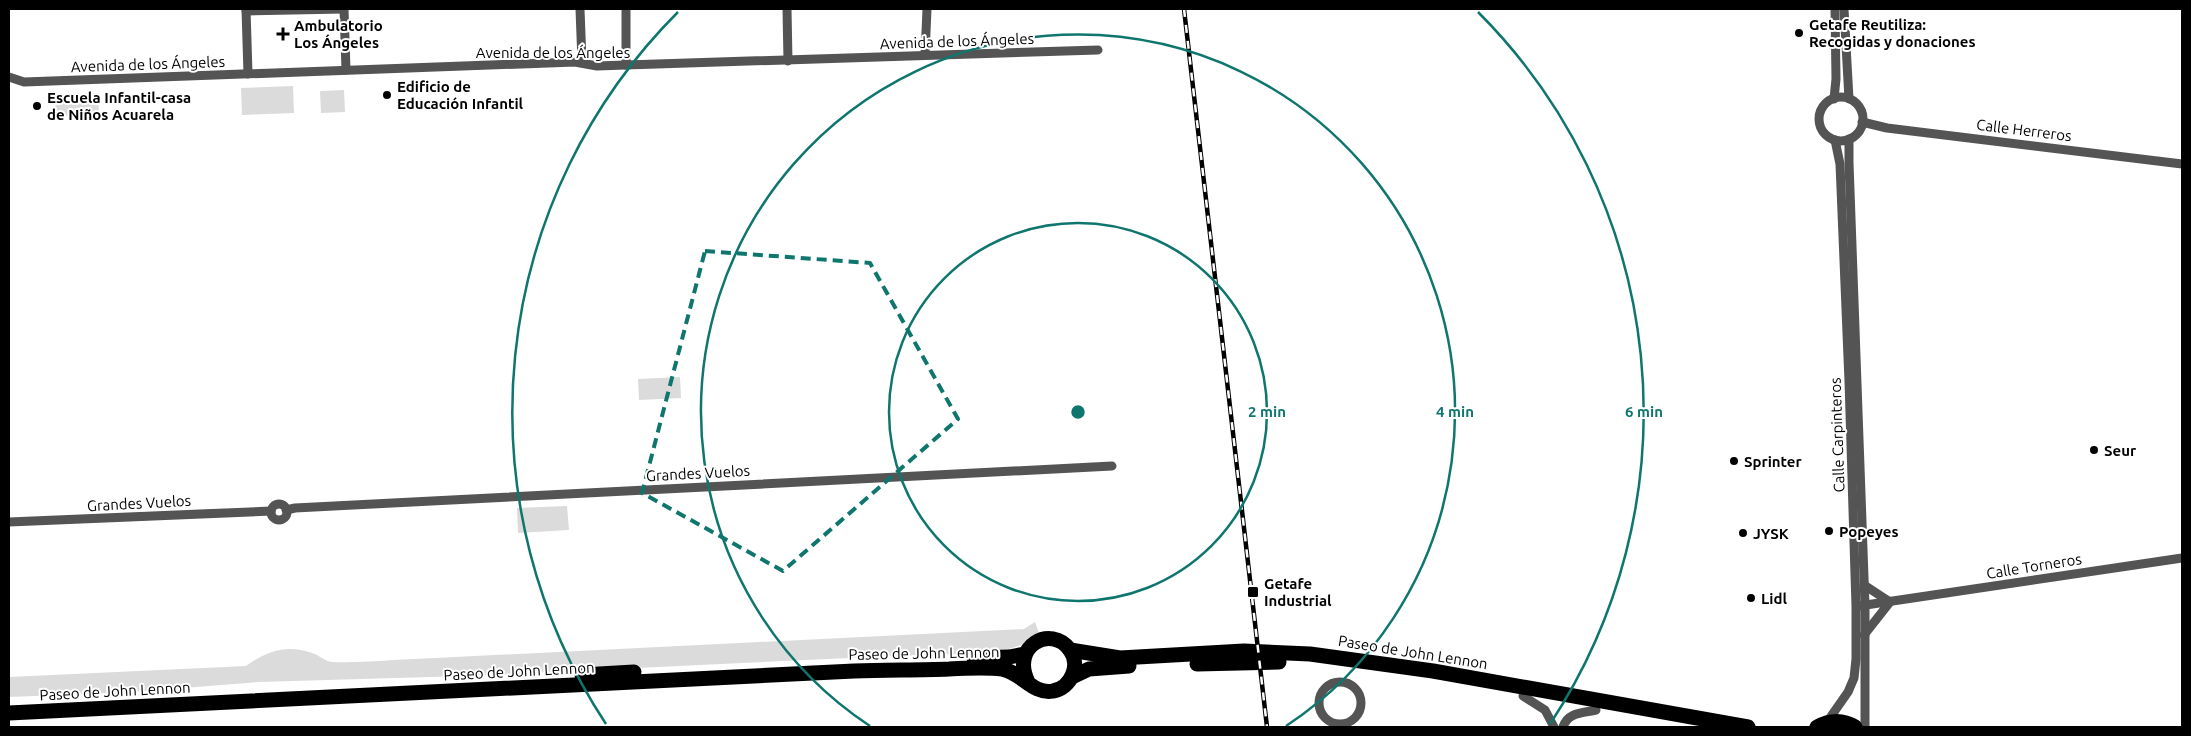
<svg xmlns="http://www.w3.org/2000/svg" width="2191" height="736" font-family="Ubuntu,sans-serif">
<rect width="100%" height="100%" fill="#fff"/>
<g fill="#dbdbdb">
<polygon points="293,86 294,113 242,115 241,88"/>
<polygon points="344,90 345,112 321,113 320,91"/>
<polygon points="98,93 99,114 56,116 55,95"/>
<polygon points="680,377 681,398 639,400 638,379"/>
<polygon points="567,506 569,530 518,533 517,508"/>
<path d="M 1035,622 L 1039,633 L 1021,645 L 997,653 L 892,656 L 465,676 L 258,682 L 133,692 L 9,697 L 9,677 L 246,666 C 267,651 287,644 312,653 C 319,655 326,662 333,662 C 361,663 388,660 415,659 L 1024,629 Z"/>
</g>
<g fill="none" stroke-linecap="round" stroke-linejoin="round">
<g stroke="#545454" stroke-width="9">
<polyline points="246,9 248,74"/>
<polyline points="344,9 346,70"/>
<polyline points="580,9 582,62"/>
<polyline points="626,9 626,65"/>
<polyline points="787,9 788,61"/>
<polyline points="1844,9 1849,99"/>
<polyline points="246,11 344,9"/>
<polyline points="925,55 927,9"/>
<polyline points="9,77 24,82 575,62 597,66 626,65 1098,50"/>
<circle cx="1841" cy="119" r="22"/>
<polyline points="1834,99 1836,79 1835,9"/>
<polyline points="1862,122 1887,128 2182,164"/>
<polyline points="1849,139 1849,163 1865,605 1865,727"/>
<circle cx="279" cy="512" r="8"/>
<path d="M 286,510 L 295,508 C 568,496 840,478 1112,466"/>
<polyline points="9,522 271,511"/>
<polyline points="1859,606 2182,558"/>
<polyline points="1864,635 1890,602 1864,585"/>
<circle cx="1340" cy="703" r="21"/>
<polyline points="1523,696 1545,710 1554,727"/>
<polyline points="1827,722 1848,692 1854,678 1856,659 1856,606 1849,381 1840,164 1835,140"/>
<path d="M 1563,727 C 1568,712 1583,713 1596,710"/>
</g>
<g stroke="#000" stroke-width="15">
<polyline points="1070,650 1120,658 1244,651 1310,654 1433,671 1748,727"/>
<polyline points="974,658 1009,657 1025,654"/>
<polyline points="1197,664 1279,662"/>
<polyline points="582,675 634,672"/>
<polyline points="1072,677 1089,669 1129,666"/>
<path d="M 9,713 L 854,671 C 886,670 918,670 949,669 C 967,668 985,667 1002,669 C 1021,672 1033,695 1053,691 C 1071,688 1081,665 1070,650 C 1051,624 1010,646 1028,682"/>
<path d="M 1817,727 C 1830,720 1842,719 1855,727"/>
</g>
<g stroke="#000" stroke-width="4.5">
<polyline id="rail" points="1184,9 1267,727"/>
</g>
<use href="#rail" stroke="#fff" stroke-width="2.5" stroke-dasharray="8" stroke-linecap="butt"/>
</g>
<path fill="none" stroke="#0f766e" stroke-width="4" stroke-dasharray="10 6" stroke-linejoin="round" d="M 705,251 L 870,263 L 958,419 L 783,571 L 642,493 Z"/>
<g fill="none" stroke="#0f766e" stroke-width="2.5">
<circle cx="1078" cy="412" r="189"/>
<path d="M870 726A377 377 0 1 1 1286 726"/>
<path d="M606 724A566 566 0 0 1 678 12M1478 12A566 566 0 0 1 1550 724"/>
</g>
<g fill="#000" stroke="#fff" stroke-width="2">
<circle cx="1799" cy="33" r="5"/>
<path d="M280.5 26.5h5v5h5v5h-5v5h-5v-5h-5v-5h5z"/>
<circle cx="387" cy="95" r="5"/>
<circle cx="37" cy="106" r="5"/>
<circle cx="2094" cy="450" r="5"/>
<circle cx="1734" cy="461" r="5"/>
<circle cx="1829" cy="531" r="5"/>
<circle cx="1743" cy="533" r="5"/>
<rect x="1247" y="586" width="12" height="12" rx="2.5"/>
<circle cx="1751" cy="598" r="5"/>
</g>
<g text-anchor="middle" dominant-baseline="central" stroke-width="4" stroke-linejoin="round" paint-order="stroke">
<g font-size="15" font-weight="bold" fill="#000" stroke="#fff" text-anchor="start">
<text x="1809" y="24">Getafe Reutiliza:<tspan x="1809" dy="17">Recogidas y donaciones</tspan></text>
<text x="294" y="25">Ambulatorio<tspan x="294" dy="17">Los Ángeles</tspan></text>
<text x="397" y="86">Edificio de<tspan x="397" dy="17">Educación Infantil</tspan></text>
<text x="47" y="97">Escuela Infantil-casa<tspan x="47" dy="17">de Niños Acuarela</tspan></text>
<text x="2104" y="450">Seur</text>
<text x="1744" y="461">Sprinter</text>
<text x="1839" y="531">Popeyes</text>
<text x="1753" y="533">JYSK</text>
<text x="1264" y="583">Getafe<tspan x="1264" dy="17">Industrial</tspan></text>
<text x="1761" y="598">Lidl</text>
</g>
<g font-size="15" fill="#000" stroke="#fff">
<text transform="translate(957 41) rotate(-2)">Avenida de los Ángeles</text>
<text x="553" y="52">Avenida de los Ángeles</text>
<text transform="translate(148 64) rotate(-2)">Avenida de los Ángeles</text>
<text transform="translate(2024 130) rotate(7)">Calle Herreros</text>
<text transform="translate(1837 435) rotate(-92)">Calle Carpinteros</text>
<text transform="translate(698 473) rotate(-3)">Grandes Vuelos</text>
<text transform="translate(139 503) rotate(-3)">Grandes Vuelos</text>
<text transform="translate(2034 566) rotate(-9)">Calle Torneros</text>
<text transform="translate(1413 652) rotate(9)">Paseo de John Lennon</text>
<text transform="translate(924 653) rotate(-1)">Paseo de John Lennon</text>
<text transform="translate(519 671) rotate(-3)">Paseo de John Lennon</text>
<text transform="translate(115 691) rotate(-3)">Paseo de John Lennon</text>
</g>
</g>
<circle cx="1078" cy="412" r="8" fill="#0f766e" stroke="#fff" stroke-width="2.5"/>
<g font-size="15" text-anchor="middle" font-weight="bold" fill="#0f766e" stroke="#fff" stroke-width="4" stroke-linejoin="round" paint-order="stroke">
<text x="1267" y="417">2 min</text>
<text x="1455" y="417">4 min</text>
<text x="1644" y="417">6 min</text>
</g>
<rect width="2191" height="736" fill="none" stroke="#000000" stroke-width="20"/>
</svg>
